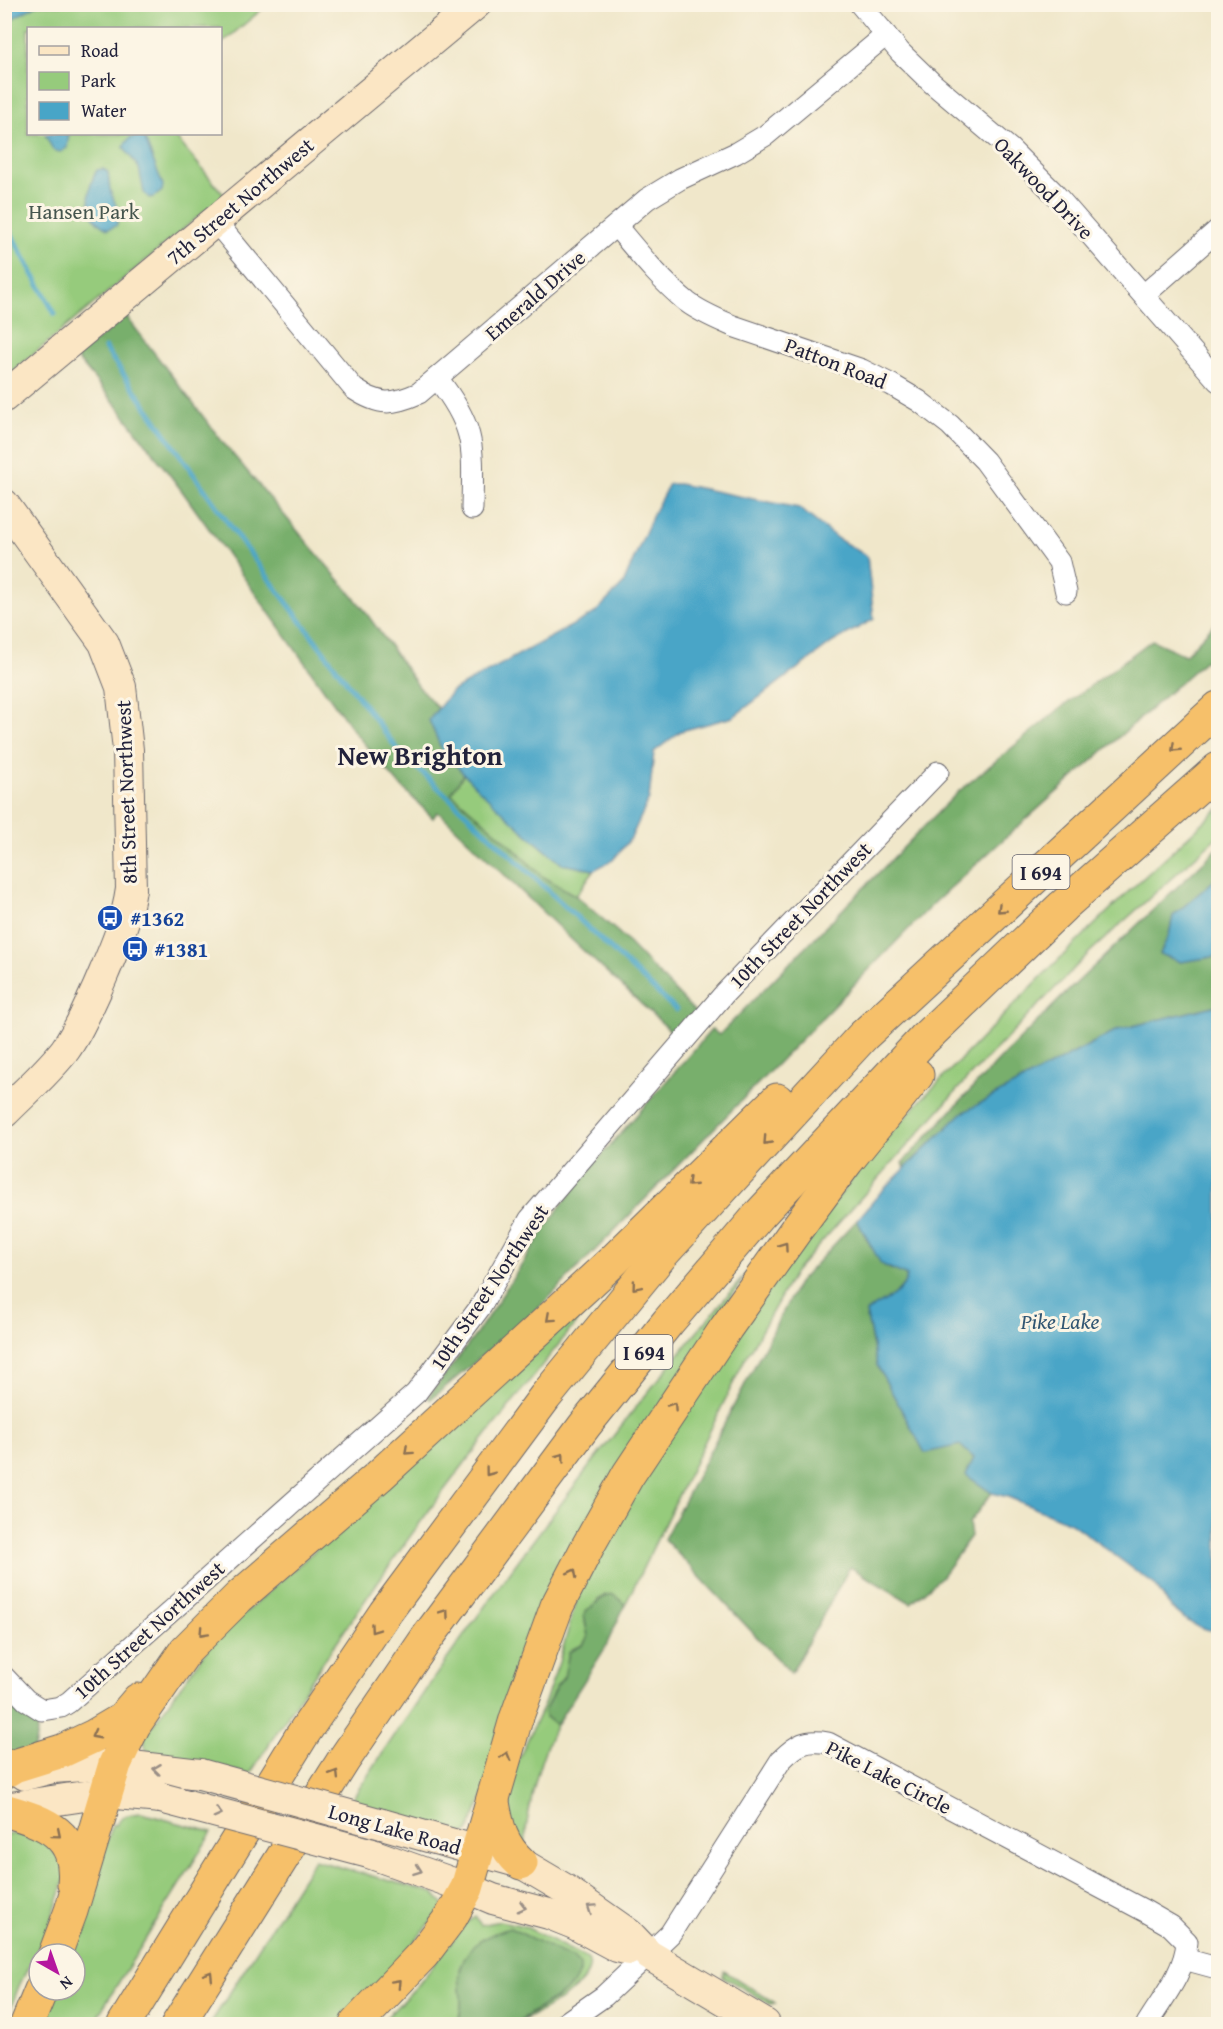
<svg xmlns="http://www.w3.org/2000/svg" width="1223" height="2029" font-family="'Gentium Book Plus',serif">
<rect width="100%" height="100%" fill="#fcf5e5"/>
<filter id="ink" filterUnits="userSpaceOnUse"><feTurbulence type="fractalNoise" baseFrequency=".0167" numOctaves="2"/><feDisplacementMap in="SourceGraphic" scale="12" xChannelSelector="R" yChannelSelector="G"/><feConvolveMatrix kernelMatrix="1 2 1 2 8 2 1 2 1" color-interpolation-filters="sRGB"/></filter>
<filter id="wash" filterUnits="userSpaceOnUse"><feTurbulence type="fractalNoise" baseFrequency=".008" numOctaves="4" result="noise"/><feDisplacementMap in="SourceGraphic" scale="24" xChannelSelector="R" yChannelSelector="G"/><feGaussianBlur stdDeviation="1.35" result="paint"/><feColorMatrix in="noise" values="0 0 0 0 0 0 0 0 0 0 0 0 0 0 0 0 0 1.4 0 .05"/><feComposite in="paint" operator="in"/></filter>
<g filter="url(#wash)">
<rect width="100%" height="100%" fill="#f0e7ca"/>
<g fill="#96cb7c" stroke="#5c765c" stroke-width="1.5">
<polygon points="5,5 267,5 221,44 220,28 28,28 28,134 173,134 224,195 5,378"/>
<polygon points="464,774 522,830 562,864 594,870 576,896 542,876 505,840 451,793"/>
<path d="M 1218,809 L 1218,836 L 1090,952 L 966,1080 L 795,1272 L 744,1361 L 625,1605 L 617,1597 L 605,1595 L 598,1600 L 585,1622 L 588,1636 L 583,1645 L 572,1649 L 568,1655 L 568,1667 L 564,1677 L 556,1687 L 544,1712 L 545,1716 L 556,1725 C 540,1757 533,1787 527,1823 C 525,1832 527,1841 524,1850 L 505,1825 L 513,1771 L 544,1704 L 559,1662 L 578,1595 L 647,1468 L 779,1275 L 869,1157 L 922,1099 L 1044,974 L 1128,892 Z"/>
<path d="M 749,1270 L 652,1419 L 468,1831 L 462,1835 L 349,1804 C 471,1617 604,1440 749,1270 Z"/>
<path d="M 598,1295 C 556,1348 513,1401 471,1455 C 391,1558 319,1666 250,1774 L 152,1754 L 146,1750 L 144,1737 L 211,1644 Z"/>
<path d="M 141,1813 L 212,1832 L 93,2024 L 42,2024 L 55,1990 L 75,1990 L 75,1954 L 68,1954 L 113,1824 L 116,1825 C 123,1815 130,1814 141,1813 Z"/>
<polygon points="15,1834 39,1835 69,1868 49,1926 19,1986 5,2023 5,1835"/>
<polygon points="314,1860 434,1893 444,1906 346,2024 210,2024"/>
<path d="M 475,1917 L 481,1925 L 500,1921 L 524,1926 L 588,1959 C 600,1983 533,2017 514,2024 C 537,2010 567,1997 580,1972 L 465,1959 L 460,1969 L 461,2005 L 458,2024 L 380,2024 L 419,1984 L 466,1923 Z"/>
<polygon points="724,1971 775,2003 770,2004 722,1976"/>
</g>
<g fill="#78af6c" stroke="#4d6854" stroke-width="1.5">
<polygon points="126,316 225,445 362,607 419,687 438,708 429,720 442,750 464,774 451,793 505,840 542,876 576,896 619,933 697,1014 677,1037 575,943 443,816 437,812 433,818 397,782 355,733 182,491 118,407 76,357"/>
<polygon points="1218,620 1218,649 995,847 931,906 537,1310 430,1400 428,1397 477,1333 559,1208 592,1166 712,1029 719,1035 958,792 1058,710 1152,640 1185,655"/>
<polygon points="1218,848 1218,877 1173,916 1169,935 1160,954 1181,962 1218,956 1218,1005 1117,1030 962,1113 905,1168 902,1163 998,1061 1068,991"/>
<path d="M 857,1220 C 862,1231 877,1259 886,1267 C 894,1272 902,1269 907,1278 C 899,1296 881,1301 866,1313 L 877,1365 L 925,1453 L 960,1445 L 974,1458 L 966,1475 L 992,1493 L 969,1523 L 971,1536 L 941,1577 L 911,1603 L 850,1567 L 791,1673 L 664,1539 L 798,1283 Z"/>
<path d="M 611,1594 L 617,1597 L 625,1605 L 604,1650 L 556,1725 L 545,1716 L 544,1712 L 556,1687 L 564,1677 L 569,1652 L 583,1645 L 588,1636 L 584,1615 L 586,1610 C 596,1607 600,1596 611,1594 Z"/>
<polygon points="4,1695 27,1717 39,1722 33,1754 4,1766"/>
<path d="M 510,1928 L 573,1958 L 580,1965 L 580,1972 L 574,1983 L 565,1992 L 514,2024 L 458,2024 C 459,2018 461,2012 461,2006 C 462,1994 457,1979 461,1968 C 467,1944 488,1934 510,1928 Z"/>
</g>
<g fill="#48a5c7" stroke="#356481" stroke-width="1.5">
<polygon points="5,4 37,4 37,5 15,17 5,28"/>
<polygon points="45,134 69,134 67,148 60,152 53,150"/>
<polygon points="137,136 144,137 163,185 162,191 154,197 149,198 144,193 139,168 124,148 124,145 130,138"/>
<path d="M 103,169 L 108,172 L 110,190 L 120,216 L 116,226 L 108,229 C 84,219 86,189 97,170 Z"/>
<polygon points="669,484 679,484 799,508 838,539 867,556 874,619 833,642 733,717 681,731 654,752 649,799 631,838 613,860 594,870 562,864 522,830 474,785 442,750 429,720 452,691 595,613 623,584 655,510"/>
<polygon points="1218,877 1218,956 1181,962 1160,954 1169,935 1173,916"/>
<path d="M 1218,1005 L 1218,1630 C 1199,1632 1177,1616 1166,1601 C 1162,1596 1159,1590 1155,1585 L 1071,1523 L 1008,1497 L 992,1493 L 966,1475 L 974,1458 L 960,1445 L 925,1453 L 877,1365 L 866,1312 C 880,1302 903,1295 907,1276 L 881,1264 L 857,1220 L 880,1193 L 962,1113 L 1117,1030 Z"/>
</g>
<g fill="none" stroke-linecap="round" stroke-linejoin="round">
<g stroke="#48a5c7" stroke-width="5">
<polyline points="4,221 55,314"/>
<polyline points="105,348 243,544 398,750 676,1010"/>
</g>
</g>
</g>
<g filter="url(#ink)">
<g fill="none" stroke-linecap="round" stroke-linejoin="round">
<g stroke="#6a676d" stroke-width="23">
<g id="street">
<polyline points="860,4 900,52 932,83 1009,148 1054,193 1218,381"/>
<path d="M 216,222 L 354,389 C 380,406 392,405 419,393 L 647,199 L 680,179 L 736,153 L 766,135 L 886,35"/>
<path d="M 616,226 C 638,252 660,280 687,302 C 700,312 717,319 733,326 L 862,370 L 892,385 L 919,401 L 950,425 L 985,461 L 1059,562 L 1066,592"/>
<polyline points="1144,295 1218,230"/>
<path d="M 437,378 C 477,429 473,447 472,509"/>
<polyline points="4,1677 26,1700 42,1710 61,1707 69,1702 416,1393 481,1306 530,1219 725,993 938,772"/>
<polyline points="1184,1959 1217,1968"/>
<path d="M 564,2024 L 604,1996 L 670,1934 L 781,1760 C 797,1744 806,1739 828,1743 L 1145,1911 L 1171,1926 L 1187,1942 C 1185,1972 1162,1999 1147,2024"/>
</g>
</g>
<g stroke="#6a676d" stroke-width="32">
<g id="secondary">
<polyline points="4,397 476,4"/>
<path d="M 4,504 L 104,643 L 121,687 L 128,750 L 131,889 C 126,925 111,956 97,989 C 87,1010 79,1031 65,1050 C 47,1073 25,1092 4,1113"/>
<polyline points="25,1775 53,1768 115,1764 200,1774"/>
<polyline points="4,1808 105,1793 161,1798"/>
<polyline points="382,1824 521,1863 565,1889 629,1934 649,1955 765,2024"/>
<polyline points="369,1853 467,1888 493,1899 549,1914 574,1924 617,1947 629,1950"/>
</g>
</g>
<g stroke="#6a676d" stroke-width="35">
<g id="highway">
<polyline points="4,1772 14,1766 62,1751 94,1736 121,1720 138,1700"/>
<path d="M 493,1802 C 497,1827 502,1846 521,1863"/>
<path d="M 4,1810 C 46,1822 79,1834 74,1884"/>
<polyline points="55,1954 71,1911 115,1764 134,1725 186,1650 239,1597 379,1476 612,1262 777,1100"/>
<polyline points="27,2024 41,1990"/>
<polyline points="124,2024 301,1737 385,1613 545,1397 630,1293 662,1254 863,1036 1218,708"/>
<polyline points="178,2024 343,1761 427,1638 585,1425 668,1322 761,1213 924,1039 1063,906 1218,769"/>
<polyline points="356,2024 423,1954 451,1917 467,1888 516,1719 557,1606 588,1546 628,1475 726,1328 798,1227 847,1161 917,1075"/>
</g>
</g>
<use href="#street" stroke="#fff" stroke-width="21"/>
<use href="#secondary" stroke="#fbe6c4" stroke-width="30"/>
<use href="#highway" stroke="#f6c06b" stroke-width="33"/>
<g stroke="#6a676d" stroke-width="32" stroke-linecap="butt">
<g id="secondary-bridge">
<polyline points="200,1774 382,1824"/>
<polyline points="161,1798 369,1853"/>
</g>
</g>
<use href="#secondary-bridge" stroke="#fbe6c4" stroke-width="30"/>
</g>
<defs><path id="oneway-chevron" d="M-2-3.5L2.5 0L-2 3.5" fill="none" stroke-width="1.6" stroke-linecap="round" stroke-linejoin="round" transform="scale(1.5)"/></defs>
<g stroke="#8c7153">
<use href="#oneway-chevron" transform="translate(1175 748) rotate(137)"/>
<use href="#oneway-chevron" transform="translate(1001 909) rotate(137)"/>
<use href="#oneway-chevron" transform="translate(767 1141) rotate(133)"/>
<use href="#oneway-chevron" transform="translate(691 1183) rotate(136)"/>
<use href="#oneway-chevron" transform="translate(784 1246) rotate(-55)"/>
<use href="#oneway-chevron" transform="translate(636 1286) rotate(130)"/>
<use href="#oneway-chevron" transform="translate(550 1318) rotate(138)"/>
<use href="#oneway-chevron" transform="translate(673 1406) rotate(-56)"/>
<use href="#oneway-chevron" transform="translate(408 1451) rotate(138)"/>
<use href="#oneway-chevron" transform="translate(561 1457) rotate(-53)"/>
<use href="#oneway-chevron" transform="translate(489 1472) rotate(127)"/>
<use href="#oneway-chevron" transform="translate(573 1573) rotate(-63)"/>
<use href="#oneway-chevron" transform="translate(445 1613) rotate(-55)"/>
<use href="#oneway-chevron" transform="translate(374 1629) rotate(125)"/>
<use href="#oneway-chevron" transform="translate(203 1632) rotate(133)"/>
<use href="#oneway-chevron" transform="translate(95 1735) rotate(152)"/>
<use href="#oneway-chevron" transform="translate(506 1756) rotate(-74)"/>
<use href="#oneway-chevron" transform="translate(335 1774) rotate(-58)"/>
<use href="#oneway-chevron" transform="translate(57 1834) rotate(40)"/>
<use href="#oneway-chevron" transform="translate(209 1975) rotate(-58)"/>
<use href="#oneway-chevron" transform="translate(397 1983) rotate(-47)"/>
</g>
<g stroke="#998e86">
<use href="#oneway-chevron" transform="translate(157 1769) rotate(-173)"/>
<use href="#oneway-chevron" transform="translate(218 1813) rotate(15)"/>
<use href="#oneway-chevron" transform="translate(418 1870) rotate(20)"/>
<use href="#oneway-chevron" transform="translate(522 1907) rotate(15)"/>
<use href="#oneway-chevron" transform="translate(591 1908) rotate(-145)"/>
</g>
</g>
<defs>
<g id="bus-disc" transform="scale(1.35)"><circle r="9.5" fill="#1a4fb4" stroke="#fcf5e5"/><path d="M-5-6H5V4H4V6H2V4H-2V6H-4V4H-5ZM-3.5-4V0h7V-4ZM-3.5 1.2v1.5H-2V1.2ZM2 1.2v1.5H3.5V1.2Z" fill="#fff"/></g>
</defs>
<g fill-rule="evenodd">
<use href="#bus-disc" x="110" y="918"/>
<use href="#bus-disc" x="135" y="949"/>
</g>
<g text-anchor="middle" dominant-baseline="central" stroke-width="6" stroke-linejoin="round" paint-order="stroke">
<g fill="#fcf5e5" stroke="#63616e" stroke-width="1.5">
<rect x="1012.5" y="855" width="57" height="34" rx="4.5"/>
<rect x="615.5" y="1335" width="57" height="34" rx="4.5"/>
</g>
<g font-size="20" font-weight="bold" fill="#22223b">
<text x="1041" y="872">I 694</text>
<text x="644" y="1352">I 694</text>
</g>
<g font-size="21" fill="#22223b" stroke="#fcf5e5">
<text transform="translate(1044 188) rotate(46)">Oakwood Drive</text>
<text transform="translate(240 201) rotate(-40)">7th Street Northwest</text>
<text transform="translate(535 295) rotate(-41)">Emerald Drive</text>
<text transform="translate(836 363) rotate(21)">Patton Road</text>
<text transform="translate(126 792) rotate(-92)">8th Street Northwest</text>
<text transform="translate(800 915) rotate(-46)">10th Street Northwest</text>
<text transform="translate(489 1287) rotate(-56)">10th Street Northwest</text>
<text transform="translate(149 1630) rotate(-42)">10th Street Northwest</text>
<text transform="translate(889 1777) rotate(27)">Pike Lake Circle</text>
<text transform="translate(395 1829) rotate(16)">Long Lake Road</text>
</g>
<g font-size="21" fill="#45554e" stroke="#fcf5e5">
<text x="84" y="211">Hansen Park</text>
</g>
<g font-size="21" font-weight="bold" fill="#164399" stroke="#fcf5e5" text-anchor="start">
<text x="130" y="918">#1362</text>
<text x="154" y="949">#1381</text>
</g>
<g font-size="22" font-style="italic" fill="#315673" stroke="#fcf5e5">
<text x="1060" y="1321">Pike Lake</text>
</g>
<g font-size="27" font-weight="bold" fill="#22223b" stroke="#fcf5e5">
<text x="420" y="755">New Brighton</text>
</g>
</g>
<rect width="1223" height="2029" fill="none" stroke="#fcf5e5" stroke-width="24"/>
<rect x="27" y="27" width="195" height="108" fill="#fcf5e5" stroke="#a5a1a1" stroke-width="1.5"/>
<rect x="39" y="46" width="30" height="9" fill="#fbe6c4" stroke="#a5a1a1" stroke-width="1.5"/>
<text x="81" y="57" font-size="18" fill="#22223b">Road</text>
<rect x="39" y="72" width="30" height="18" fill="#96cb7c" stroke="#a5a1a1" stroke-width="1.5"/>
<text x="81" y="87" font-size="18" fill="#22223b">Park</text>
<rect x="39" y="102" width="30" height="18" fill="#48a5c7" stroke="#a5a1a1" stroke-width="1.5"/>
<text x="81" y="117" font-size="18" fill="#22223b">Water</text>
<g transform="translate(57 1972) rotate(140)"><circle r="28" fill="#fcf5e5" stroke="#a5a1a1" stroke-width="1.5"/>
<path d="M0-4.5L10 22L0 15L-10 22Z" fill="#b5179e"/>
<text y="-9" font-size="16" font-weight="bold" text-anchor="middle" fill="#22223b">N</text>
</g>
</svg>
